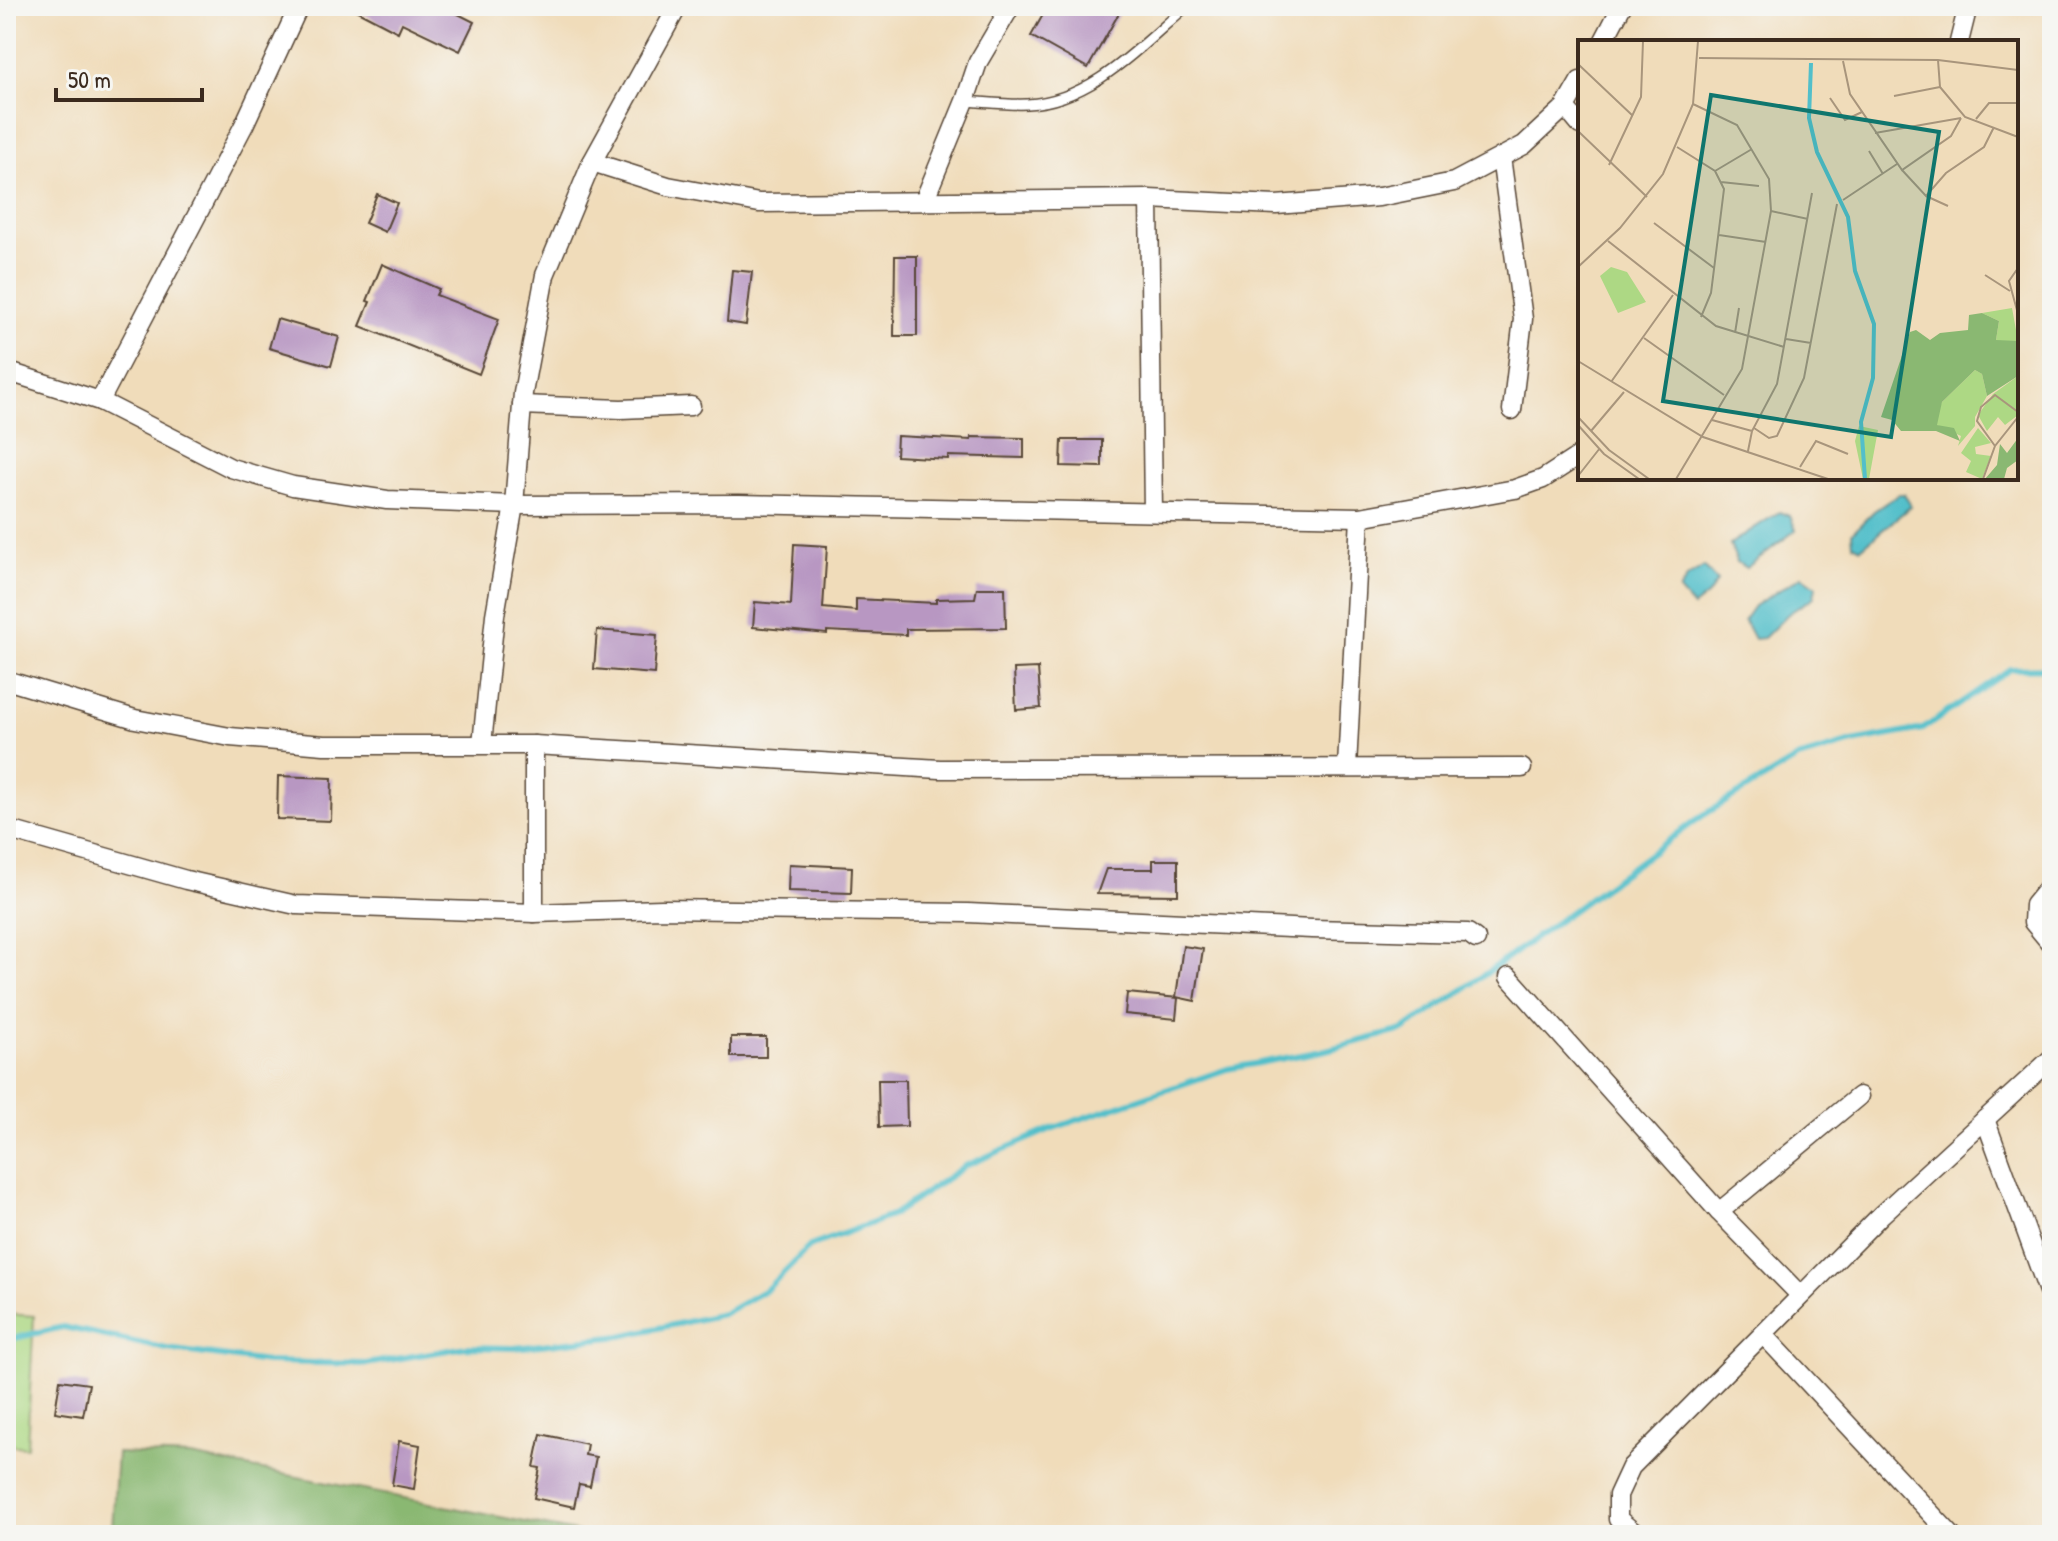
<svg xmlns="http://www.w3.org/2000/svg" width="2058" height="1541" font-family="'Patrick Hand',sans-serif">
<rect width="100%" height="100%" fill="#f6f6f2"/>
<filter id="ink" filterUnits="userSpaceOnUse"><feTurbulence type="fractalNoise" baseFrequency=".0125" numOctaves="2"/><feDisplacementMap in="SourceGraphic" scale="16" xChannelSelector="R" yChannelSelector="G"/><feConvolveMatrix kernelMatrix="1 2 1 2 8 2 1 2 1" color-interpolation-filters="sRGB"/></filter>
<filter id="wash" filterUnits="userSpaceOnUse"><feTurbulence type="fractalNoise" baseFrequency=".006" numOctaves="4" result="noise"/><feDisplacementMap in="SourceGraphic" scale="32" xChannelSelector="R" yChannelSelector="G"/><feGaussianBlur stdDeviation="1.8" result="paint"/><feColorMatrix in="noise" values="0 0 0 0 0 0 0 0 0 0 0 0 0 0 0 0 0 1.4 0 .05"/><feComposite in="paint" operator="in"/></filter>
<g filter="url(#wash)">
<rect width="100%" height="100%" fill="#f0dcba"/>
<polygon fill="#add884" stroke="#748151" stroke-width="2" points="6,1314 34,1316 27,1447 6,1445"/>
<polygon fill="#8ab872" stroke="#627148" stroke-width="2" points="117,1453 191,1456 591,1535 104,1535 112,1529"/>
<g fill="#52bfca" stroke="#467474" stroke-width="2">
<polygon points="1899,494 1904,494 1911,506 1861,548 1853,544 1852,533 1874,511"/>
<polygon points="1779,512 1790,516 1796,530 1746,568 1737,562 1730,544"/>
<polygon points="1704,567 1717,581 1708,595 1693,607 1679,591 1688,577"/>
<polygon points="1802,576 1816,586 1814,597 1788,614 1764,638 1754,639 1744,620 1754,606"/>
</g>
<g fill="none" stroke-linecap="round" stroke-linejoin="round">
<polyline stroke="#52bfca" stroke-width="6" points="6,1340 63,1327 167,1349 267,1362 366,1364 466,1347 514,1348 621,1336 723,1314 767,1289 810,1246 891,1216 965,1166 1051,1129 1227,1069 1322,1051 1403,1030 1473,983 1702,816 1798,758 1852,742 1923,729 2010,669 2052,668"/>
</g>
<g id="blocks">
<g fill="#b897c2">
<polygon points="348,6 456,6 454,12 474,22 460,51 402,23 398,32"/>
<polygon points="1048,6 1123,6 1088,68 1031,36"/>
<polygon points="377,194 397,203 385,232 365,223"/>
<polygon points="895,256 917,256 917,336 894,336"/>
<polygon points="382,264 439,289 436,295 499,319 479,374 360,326 370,302 367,301"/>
<polygon points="732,270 752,272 746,325 727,322"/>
<polygon points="277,319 339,337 331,366 269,348"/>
<polygon points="897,436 971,440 971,437 1024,438 1024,458 948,456 948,459 896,456"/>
<polygon points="1062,440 1102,440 1102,467 1061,466"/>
<polygon points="794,544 827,546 823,608 856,611 856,599 936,603 936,599 975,598 977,588 1005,588 1006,628 906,629 906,635 827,631 827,634 753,627 755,602 791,605"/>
<polygon points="597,630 657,635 654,674 594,669"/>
<polygon points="1038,668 1041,708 1016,710 1014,669"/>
<polygon points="278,776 332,778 331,821 277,819"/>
<polygon points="1153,860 1178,860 1178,895 1097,894 1106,869 1153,869"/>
<polygon points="789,864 852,867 851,893 788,891"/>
<polygon points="1183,946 1203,949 1195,1001 1176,997"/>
<polygon points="1127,993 1178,998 1176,1019 1125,1014"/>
<rect x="731" y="1037" width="35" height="20"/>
<polygon points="878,1080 906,1080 907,1126 879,1127"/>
<polygon points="60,1380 89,1384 83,1416 55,1412"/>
<polygon points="541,1434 587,1444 585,1455 596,1457 590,1486 579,1484 574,1507 534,1498 540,1468 534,1467"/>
<polygon points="399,1441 420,1445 414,1489 392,1485"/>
</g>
</g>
</g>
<g filter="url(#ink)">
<use href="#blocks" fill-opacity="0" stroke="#564535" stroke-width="2"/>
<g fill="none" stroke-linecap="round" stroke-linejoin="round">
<g stroke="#564535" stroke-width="12">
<path id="lane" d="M 965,101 C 985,102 1007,105 1027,104 C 1092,101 1140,46 1187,6"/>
</g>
<g stroke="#564535" stroke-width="21">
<g id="street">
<polyline points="1603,42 1622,6"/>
<polyline points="1959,42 1968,6"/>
<polyline points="1565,107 1580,125"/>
<polyline points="1501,157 1523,319 1512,410"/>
<polyline points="592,162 668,186 759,203 1149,199 1276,205 1379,197 1454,182 1524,145 1565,107 1580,81"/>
<polyline points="1149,199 1153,512"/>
<polyline points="924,201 965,101 978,62 1011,6"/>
<polyline points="6,371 100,401 231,468 293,486 387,500 514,505 739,504 1360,517 1515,489 1543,479 1580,455"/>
<polyline points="100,401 244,125 299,6"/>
<polyline points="522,405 621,409 691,406"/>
<polyline points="6,680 135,719 230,737 324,745 534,745 940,769 1522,768"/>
<polyline points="482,744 495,615 514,505 523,393 545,275 592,162 678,6"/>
<polyline points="534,745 534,913"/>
<polyline points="1347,767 1360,517"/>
<polyline points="6,829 186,880 296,905 534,913 662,909 968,913 1312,929 1468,933 1476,939"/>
<polyline points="2052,883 2034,905 2033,922 2052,945"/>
<polyline points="1509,977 1719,1212 1800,1295"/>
<polyline points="1985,1119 2052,1302"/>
<polyline points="1719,1212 1859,1096"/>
<polyline points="1637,1535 1618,1519 1618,1495 1631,1467 1763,1334"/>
<polyline points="1951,1535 1763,1334 1882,1214 2052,1058"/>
</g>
</g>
<use href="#lane" stroke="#fff" stroke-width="9"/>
<use href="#street" stroke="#fff" stroke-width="18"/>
</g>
</g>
<g transform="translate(1578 40)">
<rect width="440" height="440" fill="#f0dcba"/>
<path d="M 33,227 L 49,232 L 68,262 L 40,273 L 22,236 ZM 434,268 L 440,301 L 426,304 L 418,300 L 421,281 L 404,273 ZM 397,330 L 404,334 L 409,356 L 397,377 L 397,386 L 380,406 L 383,396 L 359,385 L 358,374 L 364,362 ZM 440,336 L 440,375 L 427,385 L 420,377 L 409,391 L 400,375 L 415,354 ZM 281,386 L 300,390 L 291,439 L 285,439 L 277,401 ZM 400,388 L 413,403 L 397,407 L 398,414 L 413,416 L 404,439 L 388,432 L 393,421 L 383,413 Z" fill="#add884"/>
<path d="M 404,273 L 421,281 L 418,300 L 440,301 L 440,336 L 409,356 L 404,334 L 397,330 L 364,362 L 359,385 L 376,388 L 382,401 L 358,391 L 323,391 L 314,380 L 303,377 L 332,292 L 338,290 L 352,300 L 362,293 L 390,290 L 391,275 ZM 440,398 L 440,420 L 429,428 L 426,439 L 407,439 L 419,425 L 422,404 L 429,413 Z" fill="#8ab872"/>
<path fill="none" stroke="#52bfca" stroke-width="4" d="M 233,23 L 231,78 L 239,112 L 270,177 L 277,231 L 296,284 L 295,338 L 283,382 L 287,439"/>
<path fill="none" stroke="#a8957c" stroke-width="2" d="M 121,18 L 360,20 L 440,30M 360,20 L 362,47 L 387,77 L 440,97M 265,21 L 272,54 L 324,130 L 373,96 L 383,78M 0,24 L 55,76M 316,56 L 362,47M 252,58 L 267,80 L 284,72M 398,79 L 411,63 L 440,63M 0,91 L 69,157M 297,93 L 383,78M 99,107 L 137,131 L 146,149 L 133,253 L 123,277M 291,111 L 305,134M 31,125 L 63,57 L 65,1M 324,130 L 348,156 L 368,133 L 406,107 L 416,87M 137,131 L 174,109M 143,142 L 181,146M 348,156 L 370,166M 265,160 L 319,124M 193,171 L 230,179M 76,183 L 136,228M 141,195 L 188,202M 30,201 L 138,286 L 206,307M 0,227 L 42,188 L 85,134 L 115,64 L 120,1M 440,228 L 431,241 L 440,274M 407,235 L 432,251M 157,293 L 161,268M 66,298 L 146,355M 208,299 L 233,303M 0,321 L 125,397 L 250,439M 33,342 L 95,255M 0,377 L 31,410 L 71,439M 134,380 L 174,391M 0,385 L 26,414 L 61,439M 176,388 L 191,398 L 199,396 L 226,338 L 259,164M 13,391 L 46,352M 417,406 L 399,381 L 403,367 L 417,355 L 440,372M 170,411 L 174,391 L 199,344 L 234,153M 222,427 L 238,401 L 270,414M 0,436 L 22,408M 98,439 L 164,329 L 193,171 L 191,139 L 159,85 L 115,64M 405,439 L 417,406 L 440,377"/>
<path fill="#0f766e" fill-opacity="0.15" stroke="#0f766e" stroke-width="4" d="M 133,55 L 361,92 L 313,397 L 85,361 Z"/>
<rect width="440" height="440" fill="none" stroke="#3b2a1e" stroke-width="4"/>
</g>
<rect width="2058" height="1541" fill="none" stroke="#f6f6f2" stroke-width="32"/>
<path d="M56 88v12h146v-12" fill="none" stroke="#3b2a1e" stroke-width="4"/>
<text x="68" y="88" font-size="24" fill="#3b2a1e" stroke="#f6f6f2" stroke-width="6" paint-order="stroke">50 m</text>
</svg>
